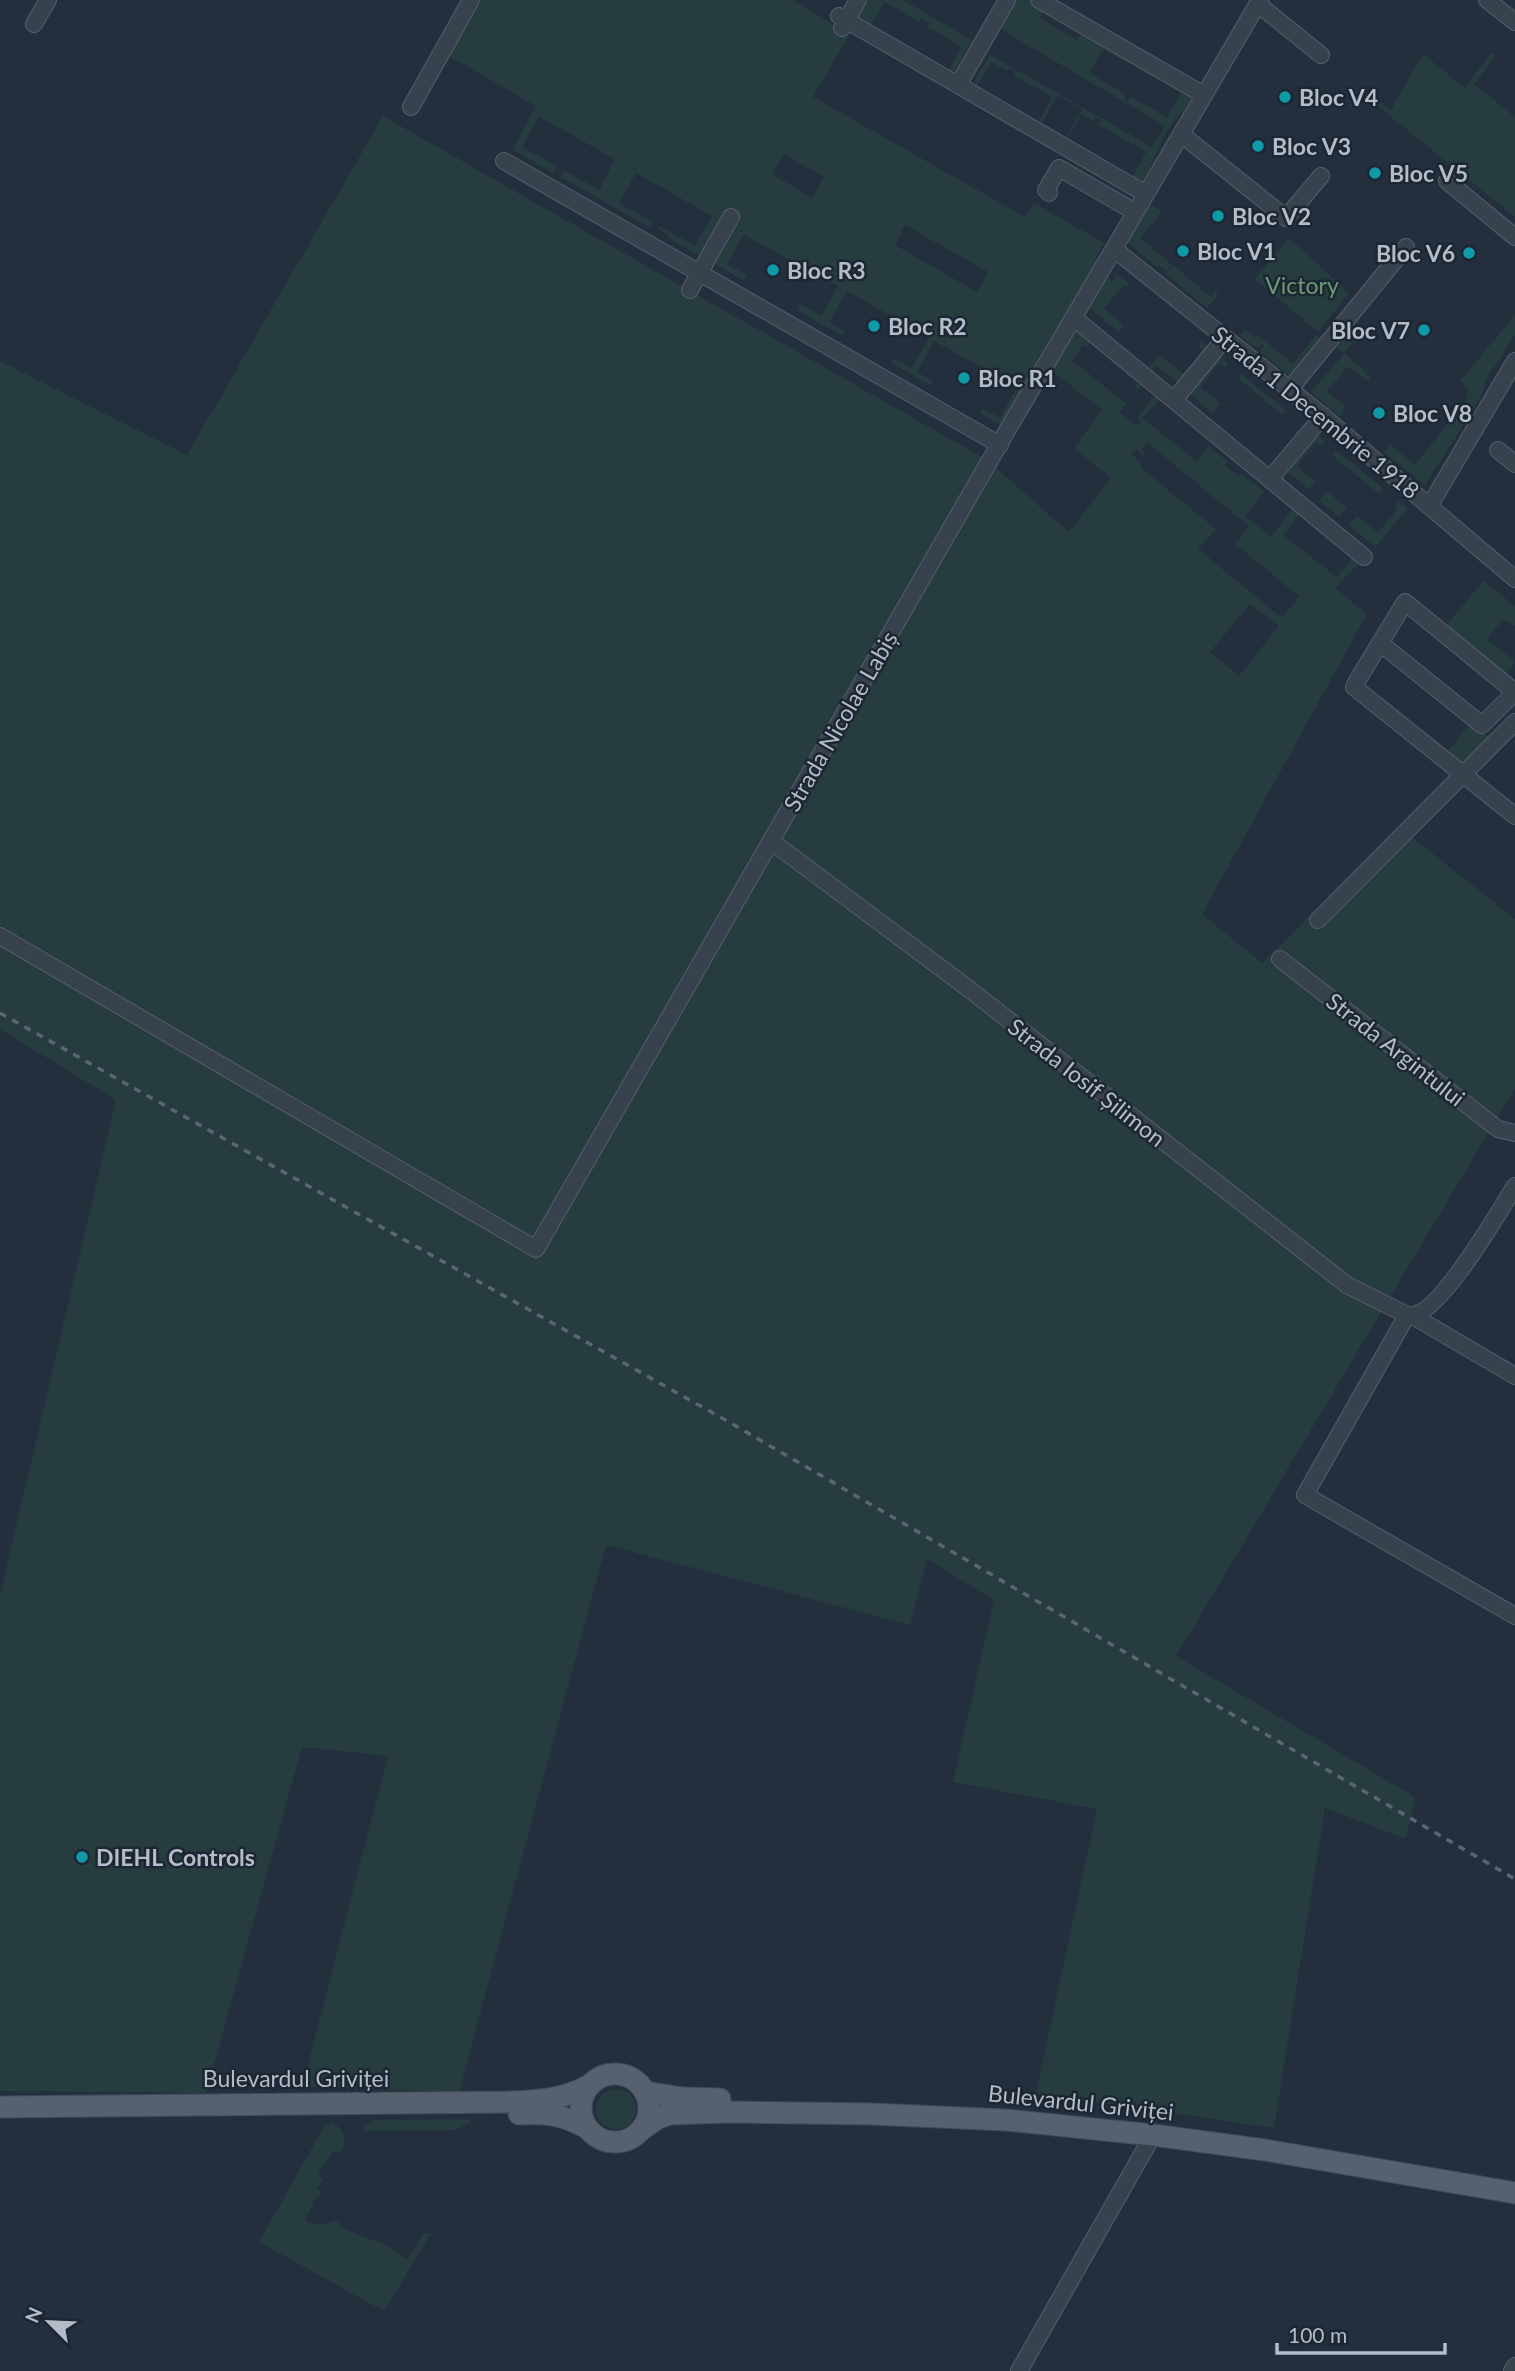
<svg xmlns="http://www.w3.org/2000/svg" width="1515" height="2371" font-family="Lato,sans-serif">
<rect width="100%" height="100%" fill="#242f3e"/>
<g fill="#263c3f" fill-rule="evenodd">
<path d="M 482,0 L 792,0 L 850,34 L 813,97 L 1025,217 L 1034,203 L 1104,243 L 1096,257 L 1098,259 L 1003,426 L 980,413 L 982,408 L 1000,418 L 1017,387 L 934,341 L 917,372 L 933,381 L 930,385 L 891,363 L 894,358 L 912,368 L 929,337 L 847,291 L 829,322 L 845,331 L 842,336 L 797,310 L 800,304 L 822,316 L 838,286 L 744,235 L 727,264 L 747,275 L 744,281 L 715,264 L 739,222 L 723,213 L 699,255 L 668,238 L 669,235 L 658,229 L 660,226 L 695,246 L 712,216 L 636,173 L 619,203 L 652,222 L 649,227 L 560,177 L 564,170 L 599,190 L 615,159 L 539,117 L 522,147 L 557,166 L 553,173 L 512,150 L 536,106 L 449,56 ZM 784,154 L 824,177 L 812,198 L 772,174 ZM 905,225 L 988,272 L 977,292 L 895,245 Z"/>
<polygon points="868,0 903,0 978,44 974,48 969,45 951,77 948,72 962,47 928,27 930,23 922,18 919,22 885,2 870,26 855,22"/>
<path d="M 1013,0 L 1027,0 L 1044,10 L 1039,18 L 1077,40 L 1082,32 L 1141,66 L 1140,69 L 1103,49 L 1089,73 L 1126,94 L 1124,99 L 1128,102 L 1131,97 L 1167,117 L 1181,93 L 1145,72 L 1147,69 L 1190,96 L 1191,99 C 1184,111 1174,119 1167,131 C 1157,149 1151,169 1140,187 L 1132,177 L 1146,152 L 1099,125 L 1101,120 L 1095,117 L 1093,121 L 1081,115 L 1067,139 L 1079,147 L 1063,142 L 1082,109 L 1058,95 L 1039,128 L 996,104 L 999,99 L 1038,122 L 1052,97 L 1014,75 L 1015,71 L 1009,68 L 1007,71 L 991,62 L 977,86 L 994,96 L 991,101 L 970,88 L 989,57 L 983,51 L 1152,147 L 1165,126 L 997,27 Z"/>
<polygon points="1492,52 1496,55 1474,84 1515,117 1515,217 1369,99 1372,95 1391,110 1423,54 1465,88"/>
<path d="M 383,116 L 987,460 L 1069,532 L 1111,478 L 1074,448 L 1102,410 L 1051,370 L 1075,331 L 1090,343 L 1087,347 L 1083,345 L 1072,361 L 1126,403 L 1138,388 L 1135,386 L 1138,383 L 1142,385 L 1119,412 L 1136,426 L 1140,422 L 1138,417 L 1154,396 L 1159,400 L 1142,418 L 1197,461 L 1209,446 L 1227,461 L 1225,465 L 1238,476 L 1241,474 L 1264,492 L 1245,516 L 1271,537 L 1293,509 L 1299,514 L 1283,535 L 1337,577 L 1352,558 L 1359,563 L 1335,588 L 1367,614 L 1202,914 L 1262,963 L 1399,827 L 1515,919 L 1515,1088 L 1176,1656 L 1415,1797 L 1406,1839 L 1325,1808 L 1274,2128 L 1036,2093 L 1097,1809 L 953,1782 L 994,1600 L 927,1559 L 910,1625 L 606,1545 L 459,2092 L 302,2087 L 388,1756 L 302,1747 L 206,2093 L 0,2091 L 0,1595 L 116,1100 L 0,1029 L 0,361 L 187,455 ZM 1148,443 L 1249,526 L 1235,544 L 1299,596 L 1284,616 L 1278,615 L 1198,549 L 1216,529 L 1140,467 L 1142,463 L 1131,454 L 1135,449 L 1143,456 L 1145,453 L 1142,450 ZM 1250,604 L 1279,626 L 1239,676 L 1210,652 Z"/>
<polygon points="1149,202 1162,212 1140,238 1172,265 1167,272 1159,265 1157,267 1126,241"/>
<polygon points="1289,238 1349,293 1318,332 1255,279"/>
<polygon points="1114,264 1107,277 1113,281 1117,274 1129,284 1126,287 1123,285 1104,308 1124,326 1119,332 1089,308 1084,316"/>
<polygon points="1174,266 1211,297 1216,292 1218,294 1207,308 1166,274"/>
<polygon points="1515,315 1515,335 1487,378 1479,401 1425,485 1384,452 1390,445 1415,465 1469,397 1466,394 1469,389 1460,381"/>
<polygon points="1245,329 1255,337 1258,335 1293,364 1316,335 1323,341 1292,378 1260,351 1264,345 1263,343 1257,349 1240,335"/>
<polygon points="1344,339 1353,343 1344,353 1367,373 1366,374 1371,378 1368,382 1348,366 1327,391 1346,408 1340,416 1311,392 1344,354 1336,347"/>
<polygon points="1201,341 1210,349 1180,385 1156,366 1152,370 1149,367 1159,355 1185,375 1205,351 1198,345"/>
<polygon points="1217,354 1228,363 1225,367 1220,363 1200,387 1221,404 1213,413 1187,391"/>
<polygon points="1241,374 1286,410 1282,415 1238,378"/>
<polygon points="1315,434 1325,441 1321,446 1316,442 1297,466 1316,482 1309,489 1287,471"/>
<polygon points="1336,450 1383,488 1379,494 1332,455"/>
<polygon points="1327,491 1347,508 1339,517 1319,501"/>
<polygon points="1399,501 1408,509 1375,547 1349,525 1357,516 1378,533 1397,510 1394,506"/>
<polygon points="1483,581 1515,606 1515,626 1503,619 1487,639 1515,662 1506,675 1446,626"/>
<polygon points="1459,713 1489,737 1461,763 1438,746 1440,744 1449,750 1470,724"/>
<circle cx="616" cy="2109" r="20"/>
<polygon points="373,2120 467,2119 470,2120 470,2123 454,2130 366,2131 364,2127"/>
<path d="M 332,2122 C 344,2130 348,2140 341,2153 L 334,2151 L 318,2174 L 323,2179 L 317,2189 L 323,2192 L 314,2200 L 305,2221 L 322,2225 L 335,2220 L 346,2230 L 388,2246 L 407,2259 L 424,2233 L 431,2233 L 384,2311 L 259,2242 L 325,2125 Z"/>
</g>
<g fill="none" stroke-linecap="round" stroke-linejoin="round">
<g stroke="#565f6c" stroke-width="18">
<g id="minor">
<polyline points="1039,0 1204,95"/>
<polyline points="1487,0 1515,22"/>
<polyline points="1258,4 1321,55"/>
<polyline points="839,16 1146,194"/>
<polyline points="34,24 48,0"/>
<polyline points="842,28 858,0"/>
<polyline points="958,85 1007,0"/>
<polyline points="411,107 471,0"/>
<polyline points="1181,134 1286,218 1321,176"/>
<polyline points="504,161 1000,445"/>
<polyline points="1447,181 1515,237"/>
<polyline points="1049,193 1046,190 1059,168 1135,212"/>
<polyline points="1114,249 1323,416 1515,579"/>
<polyline points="690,290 731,217"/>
<polyline points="1074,318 1364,557"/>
<polyline points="1290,389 1406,247"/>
<polyline points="1174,400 1225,338"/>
<polyline points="1498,450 1515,464"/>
<polyline points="1270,479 1323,416"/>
<polyline points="1430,505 1515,361"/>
<polyline points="1380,643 1482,725 1515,692 1405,602 1357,681 1354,687 1515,816"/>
<polyline points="771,841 969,989 1347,1285 1407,1315"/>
<polyline points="1318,920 1515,722"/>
<polyline points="0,936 536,1249 1008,429 1260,0"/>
<polyline points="1280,959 1498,1129 1515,1133"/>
<path d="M 1515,1186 C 1500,1210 1436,1322 1407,1315 L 1305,1495 L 1515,1616"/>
<polyline points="1413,1316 1515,1376"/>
<polyline points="1019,2371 1153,2135"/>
<polyline points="1512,2371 1515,2366"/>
</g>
</g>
<g stroke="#414a57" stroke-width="23">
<g id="major">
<circle cx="615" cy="2108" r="34"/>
<polyline points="645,2092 683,2098 720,2099"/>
<path d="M 0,2107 L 510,2102 C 539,2101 565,2099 590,2085"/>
<path d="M 519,2114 C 547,2113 562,2114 587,2128"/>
<polyline points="642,2129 658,2118 670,2114 728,2112 872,2114 1006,2120 1153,2135 1265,2150 1515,2193"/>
</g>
</g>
<use href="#minor" stroke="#38414e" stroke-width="16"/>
<use href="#major" stroke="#56606e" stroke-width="21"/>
<polyline stroke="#5a6575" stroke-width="3.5" stroke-dasharray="7 7" stroke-linecap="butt" points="0,1013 729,1422 1515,1879"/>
</g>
<g fill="#0f9aa8" stroke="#1d2633" stroke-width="2.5">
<circle cx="1285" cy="97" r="7"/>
<circle cx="1258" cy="146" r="7"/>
<circle cx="1375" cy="173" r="7"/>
<circle cx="1218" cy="216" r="7"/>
<circle cx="1183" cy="251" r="7"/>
<circle cx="1469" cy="253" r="7"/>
<circle cx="773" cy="270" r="7"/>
<circle cx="874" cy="326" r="7"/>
<circle cx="1424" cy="330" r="7"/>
<circle cx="964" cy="378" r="7"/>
<circle cx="1379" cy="413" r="7"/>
<circle cx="82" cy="1857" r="7"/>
</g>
<g text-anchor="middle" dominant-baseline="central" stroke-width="5" stroke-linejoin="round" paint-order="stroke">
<g font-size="23" font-weight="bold" fill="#b4bcc9" stroke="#1d2633" text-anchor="start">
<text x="1299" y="97">Bloc V4</text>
<text x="1272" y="146">Bloc V3</text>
<text x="1389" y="173">Bloc V5</text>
<text x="1232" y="216">Bloc V2</text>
<text x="1197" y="251">Bloc V1</text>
<text x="1455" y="253" text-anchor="end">Bloc V6</text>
<text x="787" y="270">Bloc R3</text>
<text x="888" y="326">Bloc R2</text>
<text x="1410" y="330" text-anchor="end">Bloc V7</text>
<text x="978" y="378">Bloc R1</text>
<text x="1393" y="413">Bloc V8</text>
<text x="96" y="1857">DIEHL Controls</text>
</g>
<g font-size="23" fill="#6b9a76" stroke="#1d2633">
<text x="1302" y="285">Victory</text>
</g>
<g font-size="23" fill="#b4bcc9" stroke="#1d2633">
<text transform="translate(1316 412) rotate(39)">Strada 1 Decembrie 1918</text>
<text transform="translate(840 721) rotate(-60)">Strada Nicolae Labiș</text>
<text transform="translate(1396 1049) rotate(38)">Strada Argintului</text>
<text transform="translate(1087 1082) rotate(38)">Strada Iosif Șilimon</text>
<text x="296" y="2078">Bulevardul Griviței</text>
<text transform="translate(1081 2102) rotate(6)">Bulevardul Griviței</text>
</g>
</g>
<g transform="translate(49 2322) rotate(294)" stroke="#1d2633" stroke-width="5" paint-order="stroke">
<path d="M0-5L12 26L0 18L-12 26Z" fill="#b4bcc9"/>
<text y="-10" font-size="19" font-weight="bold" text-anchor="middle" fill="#b4bcc9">N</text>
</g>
<path d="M1277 2343v10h168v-10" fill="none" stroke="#b4bcc9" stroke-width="3.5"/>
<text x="1288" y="2343" font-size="21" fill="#b4bcc9" stroke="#1d2633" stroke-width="5" paint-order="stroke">100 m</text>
</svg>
